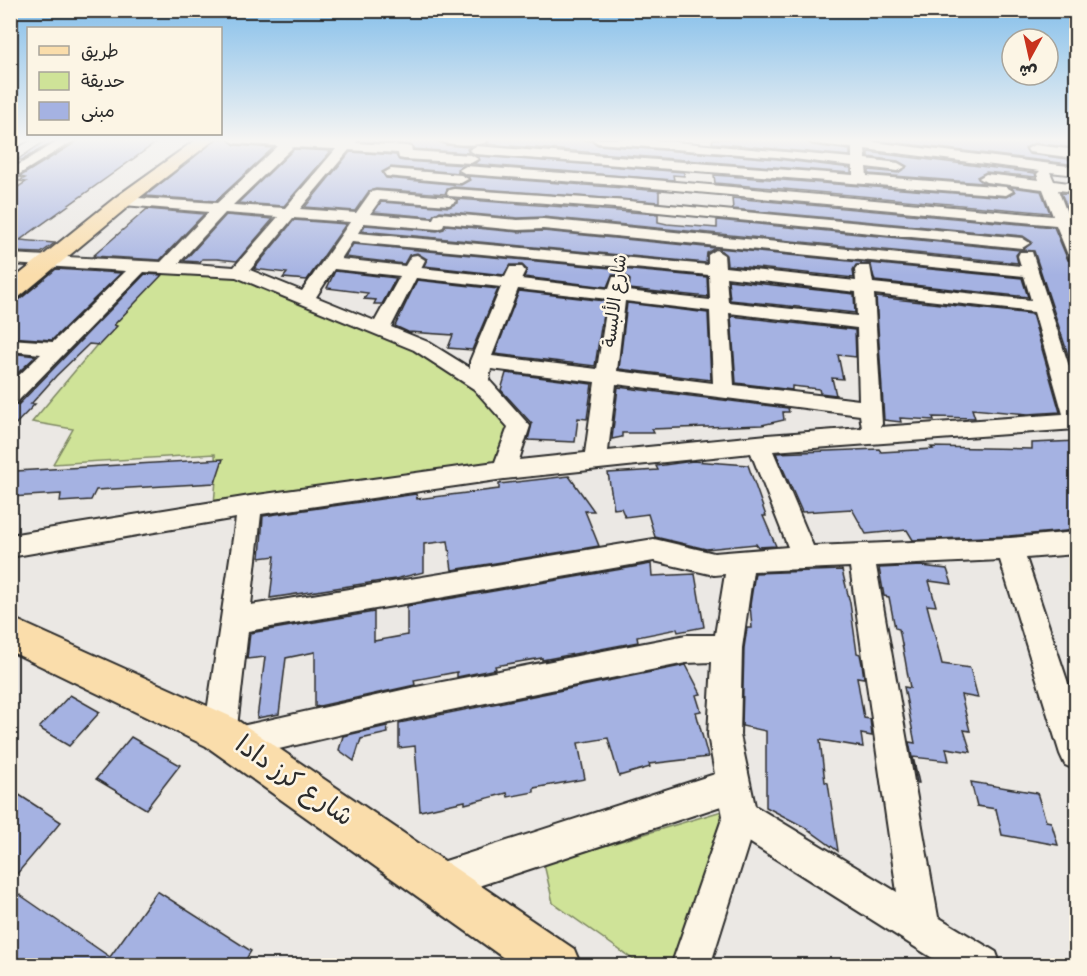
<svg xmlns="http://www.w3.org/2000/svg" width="1087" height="976" font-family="Dekko,'Playpen Sans Arabic',sans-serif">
<rect width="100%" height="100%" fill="#ebe8e4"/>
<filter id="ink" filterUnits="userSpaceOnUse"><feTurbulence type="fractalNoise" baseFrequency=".0167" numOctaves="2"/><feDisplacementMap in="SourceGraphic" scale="12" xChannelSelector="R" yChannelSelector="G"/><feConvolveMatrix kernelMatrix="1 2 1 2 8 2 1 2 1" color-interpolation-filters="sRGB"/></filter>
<g filter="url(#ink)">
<g fill="#cfe398" stroke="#7d8762" stroke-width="1.5">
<polygon points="159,271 232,276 407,346 473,389 510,428 504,470 214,505 216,479 215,454 53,464 73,429 32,422"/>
<polygon points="722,811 728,827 679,965 641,965 553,903 544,864"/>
</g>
<g fill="#a5b2e2" stroke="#2b2b2b" stroke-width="1.5">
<polygon points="48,139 58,139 22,160 17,160"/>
<polygon points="81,139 161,139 20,240 55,243 52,245 41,253 10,252 10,192 26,182 19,181 25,178 19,177"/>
<polygon points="217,139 227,139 235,145 273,148 216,201 145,196"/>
<polygon points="360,139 434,139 446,145 470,147 467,149 469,153 414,149 411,145 406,144 360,141"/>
<polygon points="488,139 576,139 591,141 598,145 777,159 851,168 851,173 485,144 489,142"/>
<polygon points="713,139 804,139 812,145 850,150 850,156 712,143"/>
<polygon points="866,139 1073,139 1077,141 1077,148 1034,143 1025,148 1029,154 1077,160 1077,165"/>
<polygon points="294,149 331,151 284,206 238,203"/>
<polygon points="350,152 396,155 399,160 404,161 464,165 457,169 459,173 391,167 382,172 386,178 461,185 470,180 468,176 662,191 659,191 659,202 454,187 447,189 445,194 376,189 369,191 355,211 305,207"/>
<polygon points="868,152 1035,173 1036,177 986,172 977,177 983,183 869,174 869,170 898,173 907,166 898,161 868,157"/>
<polygon points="478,156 684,172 684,176 673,175 674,180 473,164 480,160"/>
<polygon points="714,175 1006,197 1015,192 1011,187 1041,191 1050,213 715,183"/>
<polygon points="1061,193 1077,194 1077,217 1071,216"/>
<polygon points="732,198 1054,227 1068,260 1077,262 1077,317 1070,316 1077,333 1077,382 1034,251 1023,250 1032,242 1023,236 733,209"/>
<polygon points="457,199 658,214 658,222 667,224 717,228 717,220 1020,250 1016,255 1018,263 543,217 518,218 440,211 432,217 374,212 381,202 449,207 457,203"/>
<polygon points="147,209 204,214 160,260 93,256"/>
<polygon points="226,215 273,219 237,261 217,259 202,259 200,262 184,261"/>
<polygon points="294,220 346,224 307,280 283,278 287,273 254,269"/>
<polygon points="365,225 437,231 444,229 446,225 518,232 543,231 715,248 707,253 706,263 362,231"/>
<polygon points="353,244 707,277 708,297 629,289 630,280 625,275 612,275 607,287 524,277 527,270 522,265 510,265 504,275 424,266 427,259 417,253 409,255 404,264 345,257"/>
<polygon points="718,248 1022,278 1028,297 875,281 870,264 856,265 853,270 854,278 727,265 726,255"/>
<polygon points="56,269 121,273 52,340 10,337 10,302 19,300"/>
<polygon points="335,271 396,278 382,304 374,304 376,300 364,299 368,293 327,288"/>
<polygon points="145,274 162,275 114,325 117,326 99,345 89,344 56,376 31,404 35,404 10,430 10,406 19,404"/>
<polygon points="417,280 498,289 472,350 448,348 453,335 408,332 395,326"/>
<polygon points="728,280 854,294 855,313 730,300"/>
<polygon points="519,291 605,301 595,366 495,354"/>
<polygon points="876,297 1032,314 1060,412 1028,414 972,409 975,418 933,417 934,420 900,418 901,422 884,420"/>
<polygon points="627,303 708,313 711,380 619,369"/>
<polygon points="731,316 855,330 856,357 838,355 843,379 832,378 836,395 820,393 819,389 792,386 792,390 736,383"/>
<polygon points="10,353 36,356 10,380"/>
<polygon points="506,373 592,384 587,419 578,418 575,442 528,440 532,424 501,390"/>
<polygon points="618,387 788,408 789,412 783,412 784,420 762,425 652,429 654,433 622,433 622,437 612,439"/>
<polygon points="1077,441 1077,530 1009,536 913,540 907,530 866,534 852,509 802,512 776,453 879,449 881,452 933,449 931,447 1032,449 1032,443"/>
<polygon points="223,459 215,483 96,490 91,500 60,502 61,494 10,497 10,480 16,471"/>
<polygon points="693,461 748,465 766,516 763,516 776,546 758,547 756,544 706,549 655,537 648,514 625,517 621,508 614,509 608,473 658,470 656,466"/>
<polygon points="569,476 594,511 585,511 599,546 452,570 448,541 424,544 424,572 395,579 270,598 275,556 260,558 263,516 416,494 417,499 499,489 499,484"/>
<polygon points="651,564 652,576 695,574 704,627 678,632 677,629 637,637 638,642 542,660 542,658 495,666 496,669 457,677 457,672 414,680 415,685 315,707 315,652 286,658 279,714 257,718 265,657 247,659 250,633 374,612 374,641 407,635 407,606"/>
<polygon points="921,566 947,569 952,584 929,581 936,606 927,605 935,636 942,664 970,668 978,698 961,695 970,731 964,730 971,752 946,748 949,761 913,757 919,783 917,783 909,742 915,743 904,687 910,688 905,659 899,629 895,628 889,597 884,596 879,568"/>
<polygon points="842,570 850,603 857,653 860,654 862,664 864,678 857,677 864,718 870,719 872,736 861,734 863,747 820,740 825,782 828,783 838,851 806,828 766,807 766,731 742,726 744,648 747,628 752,628 750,605 755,573"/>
<polygon points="686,665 701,694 696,695 701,711 696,712 708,757 649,764 650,767 619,776 608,738 578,743 585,779 534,788 534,792 508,797 507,793 465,804 465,801 420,811 415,746 399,748 399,723"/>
<polygon points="70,695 100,712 69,746 39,728"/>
<polygon points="387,726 388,733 361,739 354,761 339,750 343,736"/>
<polygon points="131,737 180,765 146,809 96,779"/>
<polygon points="971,782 1037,793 1046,821 1051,822 1058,845 1002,835 996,809 977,806"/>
<polygon points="10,789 61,822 10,882"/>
<polygon points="10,888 110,957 157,891 251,951 242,966 10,966"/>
</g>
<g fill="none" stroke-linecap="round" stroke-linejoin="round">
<g stroke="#2b2b2b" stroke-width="4">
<g id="minor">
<polygon points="15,139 30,139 10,150 10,141"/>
<polygon points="62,139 76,139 10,180 10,170"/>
<path d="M 229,139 L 299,139 L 343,142 L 345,139 L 358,139 L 356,143 L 406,146 L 411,147 L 412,151 L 471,155 L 478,159 L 471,163 L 404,159 L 399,158 L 398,153 L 349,150 L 300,209 L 356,213 L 371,192 L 376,191 L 449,197 L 456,201 L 449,205 L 380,200 L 370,214 L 433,219 L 435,215 L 440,213 L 518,220 L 543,219 L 1021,266 L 1018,256 L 1020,252 L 1032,252 L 1076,388 L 1076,429 L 773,451 L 813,546 L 1010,538 L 1076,532 L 1076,554 L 1026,558 L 1076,707 L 1076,770 L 1065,765 L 1060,754 L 1000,560 L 876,566 L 938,917 L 996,952 L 1001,966 L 945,966 L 749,842 L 710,966 L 671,966 L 723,816 L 721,806 L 436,900 L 423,895 L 418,882 L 423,869 L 436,864 L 715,774 L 708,735 L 712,662 L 686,663 L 411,718 L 236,759 L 225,754 L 222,747 L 209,743 L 204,732 L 236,518 L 10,557 L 10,535 L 250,496 L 495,462 L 508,427 L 474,389 L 414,350 L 236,277 L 144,272 L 17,402 L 10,404 L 10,384 L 41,354 L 10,351 L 10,339 L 53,342 L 126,271 L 10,264 L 10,254 L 161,262 L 209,212 L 123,205 L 116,201 L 123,197 L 217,203 L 278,146 L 235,143 ZM 293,147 L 336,149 L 285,208 L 233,205 ZM 225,213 L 278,217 L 234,267 L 179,263 ZM 293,218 L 350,222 L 302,291 L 250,270 ZM 364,223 L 437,229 L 443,227 L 444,223 L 518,230 L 543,229 L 1024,276 L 1031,300 L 873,283 L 870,266 L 858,266 L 855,270 L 856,281 L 725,267 L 724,255 L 716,250 L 708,255 L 708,265 L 358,233 ZM 352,242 L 709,275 L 710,300 L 627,291 L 628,281 L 625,277 L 613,277 L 609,289 L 521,279 L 525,271 L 522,267 L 510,267 L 505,277 L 421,268 L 425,260 L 417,255 L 411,256 L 405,266 L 341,259 ZM 334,269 L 400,276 L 375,321 L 316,297 ZM 726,277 L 856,292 L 857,316 L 728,302 ZM 416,278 L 501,287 L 470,361 L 470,368 L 428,342 L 391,327 ZM 518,289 L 608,299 L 597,369 L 492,356 ZM 874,294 L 1034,312 L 1063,414 L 880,427 L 882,424 ZM 625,301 L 710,311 L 713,383 L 617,371 ZM 729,313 L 857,328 L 859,400 L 734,385 ZM 491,369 L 595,382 L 585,453 L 519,460 L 530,426 L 489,380 ZM 616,384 L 860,415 L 862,428 L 767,435 L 608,451 ZM 751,453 L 788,547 L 714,553 L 654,539 L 251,605 L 261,514 L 504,479 ZM 654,561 L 714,575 L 725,574 L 715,635 L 686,635 L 411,688 L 237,727 L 248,631 ZM 850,567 L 897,892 L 755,806 L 740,735 L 742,648 L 753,571 Z"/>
<path d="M 436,139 L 486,139 L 487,141 C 481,147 443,145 436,139 Z"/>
<polygon points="592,139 642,139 852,158 852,148 812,143 806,139 864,139 865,141 1076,167 1076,175 1050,172 1054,181 1076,184 1076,192 1058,190 1069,218 1076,219 1076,227 1073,228 1076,236 1076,260 1070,259 1068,255 1056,225 631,186 466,174 459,170 466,166 631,178 1053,216 1043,189 986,182 979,178 986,174 1039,180 1037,174 1040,171 865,149 866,159 898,163 905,167 898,171 866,167 867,176 1006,187 1013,191 1006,195 476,154 469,150 476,146 853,175 853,166 777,157 598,143"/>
<polygon points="1034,145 1076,150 1076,158 1029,152 1027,149"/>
<polygon points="391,169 461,175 468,179 461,183 386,176 384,173"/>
<polygon points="454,189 628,201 1022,238 1030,243 1022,248 628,209 449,196 447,193 449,190"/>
</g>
</g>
<g stroke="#2b2b2b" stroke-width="4">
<g id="major">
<polygon points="197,139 215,139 130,205 18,298 10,300 10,282 116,197"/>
<polygon points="10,617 234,718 574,949 581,966 515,966 206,746 10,651"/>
</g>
</g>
<use href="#minor" fill="#fcf5e5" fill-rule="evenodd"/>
<use href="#major" fill="#faddab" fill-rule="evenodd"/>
</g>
</g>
<linearGradient id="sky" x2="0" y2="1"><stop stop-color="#83beea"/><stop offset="0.51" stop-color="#f6f5f3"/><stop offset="1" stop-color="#f6f5f3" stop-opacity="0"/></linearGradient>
<rect width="1087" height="275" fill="url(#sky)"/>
<g text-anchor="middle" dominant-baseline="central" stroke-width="5" stroke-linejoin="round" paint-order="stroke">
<g font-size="18" fill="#2b2b2b" stroke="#fcf5e5">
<text transform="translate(617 301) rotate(-83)">شارع الألبسة</text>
</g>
<g font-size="26" fill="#2b2b2b" stroke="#fcf5e5">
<text transform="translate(293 783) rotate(35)">شارع كرز دادا</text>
</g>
</g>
<rect width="1087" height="976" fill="none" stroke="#fcf5e5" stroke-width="36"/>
<rect x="18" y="18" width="1051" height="940" fill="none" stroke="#2b2b2b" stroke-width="2" filter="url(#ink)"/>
<rect x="27" y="27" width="195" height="108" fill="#fcf5e5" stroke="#a8a49b" stroke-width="1.5"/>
<rect x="39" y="46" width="30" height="9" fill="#faddab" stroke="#a8a49b" stroke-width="1.5"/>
<text x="81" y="57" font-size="18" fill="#2b2b2b">طريق</text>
<rect x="39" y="72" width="30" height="18" fill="#cfe398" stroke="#a8a49b" stroke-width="1.5"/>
<text x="81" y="87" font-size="18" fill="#2b2b2b">حديقة</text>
<rect x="39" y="102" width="30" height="18" fill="#a5b2e2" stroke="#a8a49b" stroke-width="1.5"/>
<text x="81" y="117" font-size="18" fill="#2b2b2b">مبنى</text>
<g transform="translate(1030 57) rotate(188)"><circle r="28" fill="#fcf5e5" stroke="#a8a49b" stroke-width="1.5"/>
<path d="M0-4.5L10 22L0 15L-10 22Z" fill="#c8321e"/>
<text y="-9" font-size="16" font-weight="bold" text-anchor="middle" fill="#2b2b2b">ش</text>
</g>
</svg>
